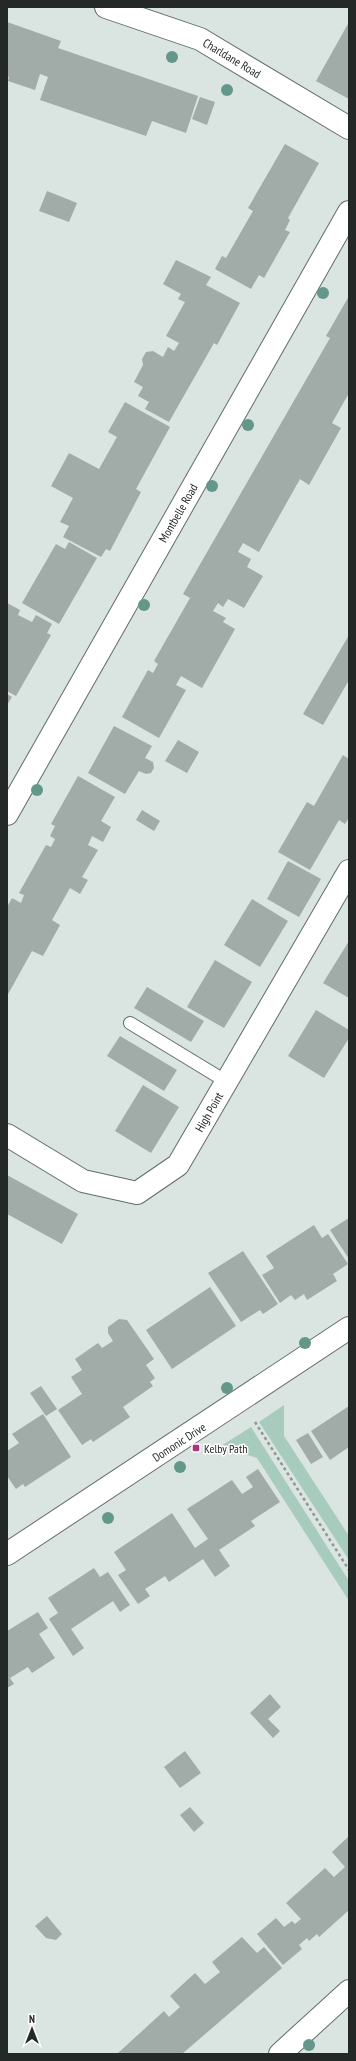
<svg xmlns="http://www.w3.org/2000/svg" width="356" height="2061" font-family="'PT Sans Narrow',sans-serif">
<rect width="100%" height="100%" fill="#dae4e0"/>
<g fill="#a7ccbd">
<polygon points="284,1405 284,1436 349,1536 349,1560 259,1422"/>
<polygon points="251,1427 349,1581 349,1601 257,1458 221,1446"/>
</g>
<g fill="#a1aba7">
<polygon points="7,22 61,41 58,48 198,96 186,133 152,121 146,136 40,100 48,77 40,74 35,90 8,81 9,77 7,76"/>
<polygon points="349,22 349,99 316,81"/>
<polygon points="200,97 215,102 207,125 192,119"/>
<polygon points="285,144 319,163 288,218 290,220 285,230 290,232 264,278 259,275 251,289 215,269 222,256 226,258 253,211 248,208"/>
<polygon points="47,191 77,203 69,222 39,211"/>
<polygon points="176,260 211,277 206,285 240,303 217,345 214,343 169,422 145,409 149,402 138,396 143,387 134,382 143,365 142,359 146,352 153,351 163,357 168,347 174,351 179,343 166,336 185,302 178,299 181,294 163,284"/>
<polygon points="349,296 349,393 332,423 341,428 309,485 300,479 259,552 243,543 238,552 251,559 247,567 263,576 244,608 228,599 223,607 218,603 213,611 226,618 223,622 235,629 202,688 181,676 176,685 186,690 159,738 122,717 148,670 153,673 158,664 154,661 190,598 183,594 330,338 326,336"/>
<polygon points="125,402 170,427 136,489 141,492 110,551 106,549 101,557 63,537 69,526 60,522 73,498 51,486 69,453 99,469 117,437 108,432"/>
<polygon points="69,542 97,558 59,624 22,603 56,544 65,549"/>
<polygon points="7,603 20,610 18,615 32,622 36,615 52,624 47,633 51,635 16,696 7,691"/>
<polygon points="349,635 349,680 323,725 303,714"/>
<polygon points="7,694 12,697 7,705"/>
<polygon points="114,726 152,746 145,758 153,762 154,768 151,773 146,774 139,771 125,794 88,773"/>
<polygon points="178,740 199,752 187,773 165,761"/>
<polygon points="343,755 349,759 349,818 345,824 339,820 310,870 278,852 307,802 314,806"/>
<polygon points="78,776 115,797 101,821 111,827 103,842 92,836 88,845 98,850 82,877 88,880 80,894 70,888 52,920 60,925 43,956 32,951 7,996 7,907 12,898 21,903 24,895 19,893 46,845 51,847 55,839 50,836 55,826 51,824"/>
<polygon points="142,810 160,821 154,831 136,820"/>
<polygon points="288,861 321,879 299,917 267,899"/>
<polygon points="252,899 288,921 260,967 224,945"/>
<polygon points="349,941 349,998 323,983"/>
<polygon points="215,960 252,982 224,1028 187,1007"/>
<polygon points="147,987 204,1021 191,1042 134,1008"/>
<polygon points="316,1010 349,1030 349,1038 324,1078 288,1056"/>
<polygon points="120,1036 177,1070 164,1091 107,1056"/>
<polygon points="143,1085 179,1107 151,1153 115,1131"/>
<polygon points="7,1175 78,1214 62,1244 7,1214"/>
<polygon points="349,1218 349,1259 330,1230"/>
<polygon points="314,1225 322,1238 328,1234 348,1264 333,1274 337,1281 307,1300 304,1294 295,1300 291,1295 280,1303 262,1275 274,1268 266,1256"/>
<polygon points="243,1251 278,1304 263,1314 260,1310 241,1322 208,1273"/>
<polygon points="210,1287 236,1326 172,1369 146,1330"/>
<polygon points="119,1319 127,1320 154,1359 146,1365 155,1378 150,1382 153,1386 123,1407 130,1417 93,1442 91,1439 82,1445 58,1410 82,1394 71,1377 82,1370 75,1359 98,1343 102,1348 113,1341 108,1333 108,1327"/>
<polygon points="41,1386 57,1409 46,1416 30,1393"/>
<polygon points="349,1406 349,1447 330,1460 311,1431"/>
<polygon points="43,1414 71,1457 25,1487 23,1484 16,1489 7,1476 7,1451 19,1443 12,1434"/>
<polygon points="308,1433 323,1457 311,1464 296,1440"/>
<polygon points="258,1469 280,1502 251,1521 255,1526 219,1550 230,1566 215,1577 203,1559 169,1582 165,1576 145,1589 150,1596 138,1604 118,1575 126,1570 114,1552 172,1513 195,1548 208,1539 187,1509 232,1480 242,1494 253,1487 246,1477"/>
<polygon points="94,1568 100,1577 108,1572 130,1605 120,1612 113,1601 71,1629 84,1648 73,1656 49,1619 58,1613 48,1598"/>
<polygon points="38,1612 48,1628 39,1634 55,1658 32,1673 28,1667 10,1678 14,1684 7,1688 7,1631"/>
<polygon points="270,1694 281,1707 268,1719 280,1731 273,1738 250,1713"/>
<polygon points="185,1751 201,1773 180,1788 164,1767"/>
<polygon points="190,1807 204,1823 194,1832 180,1815"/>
<polygon points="349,1836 349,1910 319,1937 317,1934 309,1941 307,1938 299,1945 302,1949 283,1965 257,1934 276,1918 284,1927 292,1921 295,1924 301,1919 286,1903 325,1868 334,1877 345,1867 332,1852"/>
<polygon points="47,1916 62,1934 56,1940 46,1938 35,1926"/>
<polygon points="242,1937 257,1953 264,1947 282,1968 182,2054 117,2054 164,2011 169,2017 180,2007 170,1996 195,1973 205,1984 220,1972 212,1962"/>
</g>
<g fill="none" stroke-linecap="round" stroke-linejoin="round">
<g stroke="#626c68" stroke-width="14">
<polyline id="lane" points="130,1023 227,1082"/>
</g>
<g stroke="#626c68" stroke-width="24">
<g id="street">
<polyline points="106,7 200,39 349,128"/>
<polyline points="7,814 349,212"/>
<polyline points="7,1135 83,1181 137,1193 178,1165 349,871"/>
<polyline points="7,1554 349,1328"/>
<polyline points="280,2054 349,1991"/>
</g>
</g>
<polyline stroke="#8f9694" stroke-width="2.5" stroke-dasharray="3 3" stroke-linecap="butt" points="255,1422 349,1570"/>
<use href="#lane" stroke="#fff" stroke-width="12"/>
<use href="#street" stroke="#fff" stroke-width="22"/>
</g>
<g fill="#62978a">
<circle cx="172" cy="57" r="6"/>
<circle cx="227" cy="90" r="6"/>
<circle cx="323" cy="293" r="6"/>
<circle cx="248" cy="425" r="6"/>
<circle cx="212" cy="486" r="6"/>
<circle cx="144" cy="605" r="6"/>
<circle cx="37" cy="790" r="6"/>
<circle cx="305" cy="1343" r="6"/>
<circle cx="227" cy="1388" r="6"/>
<circle cx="180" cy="1467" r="6"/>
<circle cx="108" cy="1518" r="6"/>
<circle cx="309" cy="2045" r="6"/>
</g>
<rect fill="#b1317c" stroke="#fff" stroke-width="1.5" x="192" y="1444" width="8" height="8" rx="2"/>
<g text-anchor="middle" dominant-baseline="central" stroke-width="3" stroke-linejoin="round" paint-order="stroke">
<g font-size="12" fill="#242827" stroke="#fff">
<text transform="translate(232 58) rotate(31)">Charldane Road</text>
<text transform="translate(178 513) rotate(-60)">Montbelle Road</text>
<text transform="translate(209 1112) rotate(-60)">High Point</text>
<text transform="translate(179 1442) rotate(-33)">Domonic Drive</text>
</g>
<g font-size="12" fill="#242827" stroke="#fff" text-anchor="start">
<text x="204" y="1448">Kelby Path</text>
</g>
</g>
<rect width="356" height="2061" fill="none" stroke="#242827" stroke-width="16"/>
<g transform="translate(32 2029)" stroke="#ffffff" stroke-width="3" paint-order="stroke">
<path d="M0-3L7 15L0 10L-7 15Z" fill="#242827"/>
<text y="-6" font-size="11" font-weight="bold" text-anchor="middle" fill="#242827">N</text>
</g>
</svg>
